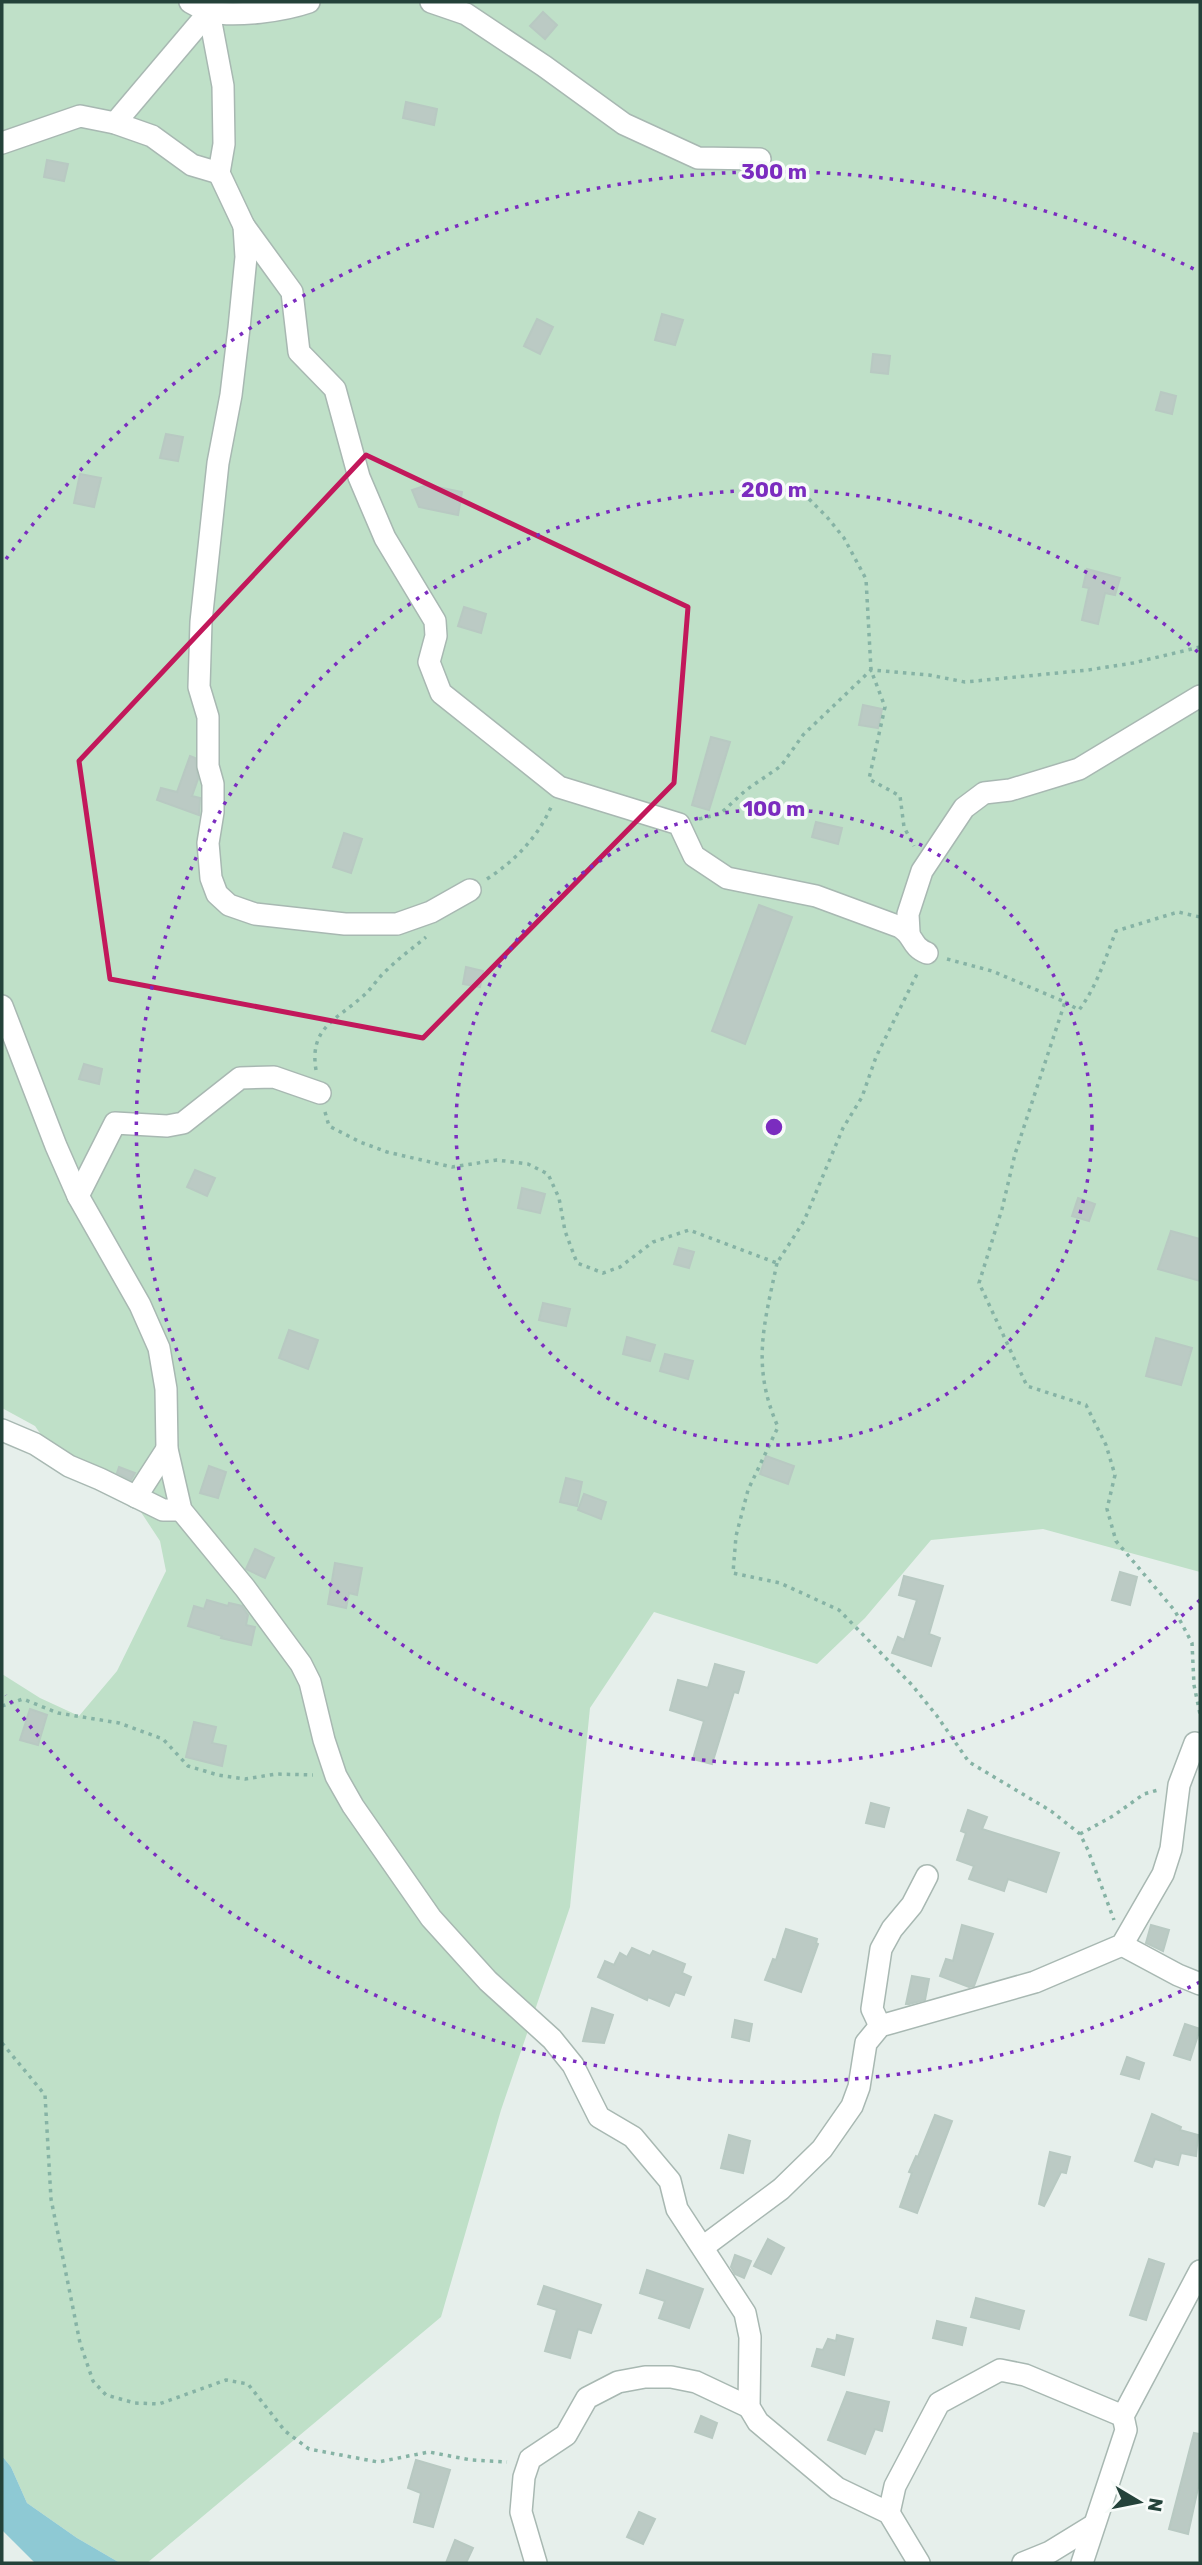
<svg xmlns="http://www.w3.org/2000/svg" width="1202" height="2565" font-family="Rubik,sans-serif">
<rect width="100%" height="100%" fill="#e6efeb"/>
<polygon fill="#bfe0c8" points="2,2 1200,2 1200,1572 1043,1529 931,1540 865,1618 817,1664 654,1612 590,1708 570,1907 501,2110 441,2317 147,2563 120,2563 77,2538 27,2503 11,2467 2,2456 2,1674 40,1698 79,1716 117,1671 166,1571 160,1541 133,1500 46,1442 35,1426 2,1408"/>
<polygon fill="#8ec9d4" points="2,2456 11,2467 27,2503 77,2538 120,2563 35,2563 2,2530"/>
<g fill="#bbcac4" stroke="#b8c9c2" stroke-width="2">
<polygon points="543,12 557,25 545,39 530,26"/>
<polygon points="406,102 437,109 434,125 403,118"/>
<polygon points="47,160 68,164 64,181 44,177"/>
<polygon points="662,314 683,320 675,345 655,340"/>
<polygon points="537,319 553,327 540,354 524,346"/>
<polygon points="873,354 890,356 888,374 871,372"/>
<polygon points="1161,392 1176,396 1172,414 1156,410"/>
<polygon points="166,434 183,437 178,461 160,458"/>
<polygon points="80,474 101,478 94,507 74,503"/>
<polygon points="427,485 462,492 458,515 419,507 412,490"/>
<polygon points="1087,569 1120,578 1115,595 1105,593 1098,624 1082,620 1089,588 1083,587"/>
<polygon points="464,607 486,614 481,633 458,626"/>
<polygon points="863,705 882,709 878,728 859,725"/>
<polygon points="711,737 730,742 709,810 692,805"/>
<polygon points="190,756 195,758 198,779 192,796 200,798 199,815 157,800 161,788 177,792"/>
<polygon points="816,822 842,828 838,844 812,837"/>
<polygon points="344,833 362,839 351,873 333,867"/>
<polygon points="759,905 792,917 745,1044 712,1031"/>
<polygon points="466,967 483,971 480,987 463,984"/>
<polygon points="84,1064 102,1069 99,1084 79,1079"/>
<polygon points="195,1170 215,1178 207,1196 187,1187"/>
<polygon points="522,1188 545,1194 540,1213 518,1208"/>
<polygon points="1078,1198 1095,1204 1089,1221 1072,1216"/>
<polygon points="1171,1231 1200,1239 1200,1281 1158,1269"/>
<polygon points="679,1248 694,1252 689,1268 674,1264"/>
<polygon points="543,1303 570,1309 566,1326 539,1320"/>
<polygon points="289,1330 318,1340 308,1369 279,1358"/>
<polygon points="627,1337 655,1345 650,1361 623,1354"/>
<polygon points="1156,1338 1192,1348 1181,1385 1146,1376"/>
<polygon points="665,1354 693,1361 688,1379 660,1371"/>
<polygon points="766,1456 794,1466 788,1484 760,1474"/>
<polygon points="209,1466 226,1472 218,1498 200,1493"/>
<polygon points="119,1467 135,1473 131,1480 117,1473"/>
<polygon points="566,1478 582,1482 577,1506 560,1502"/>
<polygon points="584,1494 606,1502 601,1519 578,1510"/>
<polygon points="255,1549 274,1558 265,1578 246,1569"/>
<polygon points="335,1563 362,1568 357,1595 349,1593 346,1608 328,1604"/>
<polygon points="1120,1572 1137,1577 1130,1605 1112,1600"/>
<polygon points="904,1576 943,1586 929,1634 940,1638 931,1666 892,1653 898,1637 904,1640 917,1600 899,1595"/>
<polygon points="207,1600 228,1606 229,1603 242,1606 248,1615 246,1625 255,1627 251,1645 221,1638 222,1636 188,1626 194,1606 204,1609"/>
<polygon points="715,1664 744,1672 738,1693 734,1692 712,1764 693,1759 704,1721 670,1710 678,1680 708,1688"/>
<polygon points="30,1709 47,1715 38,1745 20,1740"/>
<polygon points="194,1722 216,1727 212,1743 226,1746 222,1766 186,1757"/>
<polygon points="871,1803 889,1808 884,1827 866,1823"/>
<polygon points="968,1810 987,1817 982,1829 1059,1853 1046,1892 1008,1879 1004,1891 969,1879 974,1866 957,1860 966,1833 961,1831"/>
<polygon points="962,1925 993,1934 974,1986 969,1987 940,1976 946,1959 953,1961"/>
<polygon points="1151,1925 1169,1930 1163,1951 1146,1943"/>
<polygon points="786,1929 817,1939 816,1943 818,1944 801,1992 765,1980 773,1959 776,1960"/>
<polygon points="632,1948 650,1956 653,1951 685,1964 682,1973 691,1977 684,1995 675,1992 669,2006 648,1997 647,2000 598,1977 605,1961 614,1965 620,1953 627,1957"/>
<polygon points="912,1976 929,1979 925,2000 909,2004 906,2004"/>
<polygon points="592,2008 613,2015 604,2043 583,2041"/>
<polygon points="735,2020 752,2024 749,2041 732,2037"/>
<polygon points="1185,2024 1200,2029 1190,2060 1174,2055"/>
<polygon points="1127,2057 1144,2063 1139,2079 1121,2074"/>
<polygon points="1152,2114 1181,2127 1180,2130 1198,2135 1196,2156 1181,2153 1178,2165 1155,2159 1152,2167 1135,2161"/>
<polygon points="935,2115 952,2121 917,2213 900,2207 912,2173 909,2172 916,2156 918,2157"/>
<polygon points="729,2135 750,2141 743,2173 721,2168"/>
<polygon points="1050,2152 1070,2157 1066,2173 1061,2172 1044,2206 1039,2204"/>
<polygon points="768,2239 784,2248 771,2274 754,2266"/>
<polygon points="735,2255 751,2261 744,2278 735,2274 731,2267"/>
<polygon points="1149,2259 1164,2264 1146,2320 1130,2315"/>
<polygon points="647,2270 703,2289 689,2328 659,2318 665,2301 640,2293"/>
<polygon points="544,2286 601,2305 591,2333 578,2329 570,2358 545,2351 557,2310 538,2304"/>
<polygon points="976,2298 1024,2311 1019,2329 971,2317"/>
<polygon points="937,2321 966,2328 962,2345 933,2338"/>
<polygon points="837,2335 853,2339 844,2375 812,2366 817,2349 823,2350 828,2339 836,2341"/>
<polygon points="847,2392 889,2402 882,2431 875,2429 865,2454 828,2440"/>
<polygon points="701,2416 717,2423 712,2438 695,2432"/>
<polygon points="1194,2433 1200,2434 1200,2479 1188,2534 1169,2529"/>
<polygon points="416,2460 450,2470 433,2527 414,2522 421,2493 408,2488"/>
<polygon points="639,2512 655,2519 643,2544 627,2537"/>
<polygon points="455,2540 473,2548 466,2563 446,2563"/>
</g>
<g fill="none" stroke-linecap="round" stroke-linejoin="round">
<g stroke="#a8b8b2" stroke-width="24">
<g id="minor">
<path d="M 190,2 C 196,5 203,10 210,12 C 237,17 283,11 309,2"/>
<path d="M 210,2 L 209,12 L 223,86 L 224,144 L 219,173 L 244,226 L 292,292 L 299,352 L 335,389 L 359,477 L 385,538 L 435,621 L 436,636 L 429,662 L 441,693 L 559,787 L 679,824 L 694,856 L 727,878 L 816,896 L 900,927 C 915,936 910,946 927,953"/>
<polyline points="431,2 466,14 544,66 624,124 698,158 760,159"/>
<polyline points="115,123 209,12"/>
<polyline points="2,143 80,116 115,123 152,136 192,165 219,173"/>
<polyline points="244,226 246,257 239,328 231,395 218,463 201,622 199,687 208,717 208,766 213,784 213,812 208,843 211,878 217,894 229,905 255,914 345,924 397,924 431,912 470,890"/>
<polyline points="909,932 908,914 922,871 964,808 984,793 1010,790 1079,769 1200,696"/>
<polyline points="2,1006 56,1146 78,1196 140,1305 159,1348 166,1389 167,1449 181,1510 245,1588 301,1664 310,1682 324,1740 336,1776 353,1806 431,1918 488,1981 552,2039 573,2065 599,2117 633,2137 670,2181 677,2209 745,2313 750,2337 749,2407 758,2422 837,2488 889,2513 919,2563"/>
<polyline points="78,1196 115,1123 167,1126 183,1123 240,1078 274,1077 320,1093"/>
<polyline points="2,1430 35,1444 69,1466 100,1479 163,1510 181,1510"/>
<polyline points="136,1497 167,1449"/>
<polyline points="1122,1945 1178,1975 1200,1984"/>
<polyline points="880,2026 872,2009 881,1949 892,1929 912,1905 927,1876"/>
<polyline points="703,2247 781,2189 822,2149 852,2106 859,2087 866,2043 880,2026 1035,1982 1122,1945 1163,1874 1171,1849 1179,1785 1195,1743"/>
<polyline points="889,2513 895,2486 939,2403 1000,2370 1025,2375 1123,2416"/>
<polyline points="536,2563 521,2512 524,2477 530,2459 566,2435 587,2398 618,2382 645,2377 671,2377 696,2382 749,2407"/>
<polyline points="1023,2563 1050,2552 1094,2525"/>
<polyline points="1082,2563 1126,2430 1123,2416 1200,2271"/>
</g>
</g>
<g stroke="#86b3a5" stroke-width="3.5" stroke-dasharray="3.5 5" stroke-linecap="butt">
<polyline points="803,493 827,517 844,538 866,579 871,670 885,707 869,779 900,796 904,827 914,846"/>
<polyline points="699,819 720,814 746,790 781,766 803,735 871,670 929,675 965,682 1088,670 1133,663 1200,647"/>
<path d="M 487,879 C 516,860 538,837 552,805"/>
<polyline points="947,959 992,971 1065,1002 1015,1154 1002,1209 979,1283 1027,1386 1086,1405 1106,1445 1115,1475 1107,1509 1116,1541 1175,1611 1192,1643 1194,1685 1200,1714"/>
<path d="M 1065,1002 L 1079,1010 C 1097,986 1105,959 1116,931 L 1178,912 L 1200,917"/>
<path d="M 316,1070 C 309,1028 336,1020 362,997 C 372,989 378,977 388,969 C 400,957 413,948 426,937"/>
<polyline points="325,1112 329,1126 360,1142 387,1152 452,1167 497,1160 528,1164 548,1174 559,1198 565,1231 577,1263 603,1273 620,1267 653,1242 689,1230 777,1263 804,1221 843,1128 862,1097 876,1057 919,970"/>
<path d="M 777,1263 C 764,1325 751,1366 778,1427 L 748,1490 L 736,1536 L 733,1573 L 780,1583 L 839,1610 L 912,1685 L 937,1716 L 969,1762 L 1051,1811 L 1080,1834 L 1088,1850 L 1114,1920"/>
<polyline points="2,1706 23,1699 58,1713 119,1723 163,1739 188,1766 218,1775 245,1779 276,1774 313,1775"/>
<polyline points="1080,1834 1113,1816 1144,1794 1158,1790"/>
<polyline points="2,2043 45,2095 51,2199 80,2343 93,2381 106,2395 135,2403 159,2404 226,2380 248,2384 285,2431 309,2449 378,2462 429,2452 471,2460 507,2462"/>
</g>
<use href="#minor" stroke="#fff" stroke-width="21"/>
</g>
<path fill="none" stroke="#c2185b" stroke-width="5" stroke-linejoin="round" d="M 366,455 L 688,607 L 674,783 L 423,1038 L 110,979 L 79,761 Z"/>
<g fill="none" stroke="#7b2cbf" stroke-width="3.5" stroke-dasharray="3.5 7">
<circle cx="774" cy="1127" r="318"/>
<path d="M1200 1600A637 637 0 1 1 1200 654"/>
<path d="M1200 1982A955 955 0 0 1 6 1695M6 559A955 955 0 0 1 1200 272"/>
</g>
<circle cx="774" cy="1127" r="10" fill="#7b2cbf" stroke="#f7fbf9" stroke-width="3.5"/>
<g font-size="21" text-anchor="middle" font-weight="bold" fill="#7b2cbf" stroke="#f7fbf9" stroke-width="7" stroke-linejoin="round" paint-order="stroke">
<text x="774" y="179">300 m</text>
<text x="774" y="497">200 m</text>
<text x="774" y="816">100 m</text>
</g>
<rect width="1202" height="2565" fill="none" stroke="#24423a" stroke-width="7"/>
<g transform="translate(1139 2502) rotate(100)" stroke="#f7fbf9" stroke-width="5" paint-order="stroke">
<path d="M0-5L12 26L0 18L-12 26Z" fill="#24423a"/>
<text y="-10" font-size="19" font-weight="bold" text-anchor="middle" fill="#24423a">N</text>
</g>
</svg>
